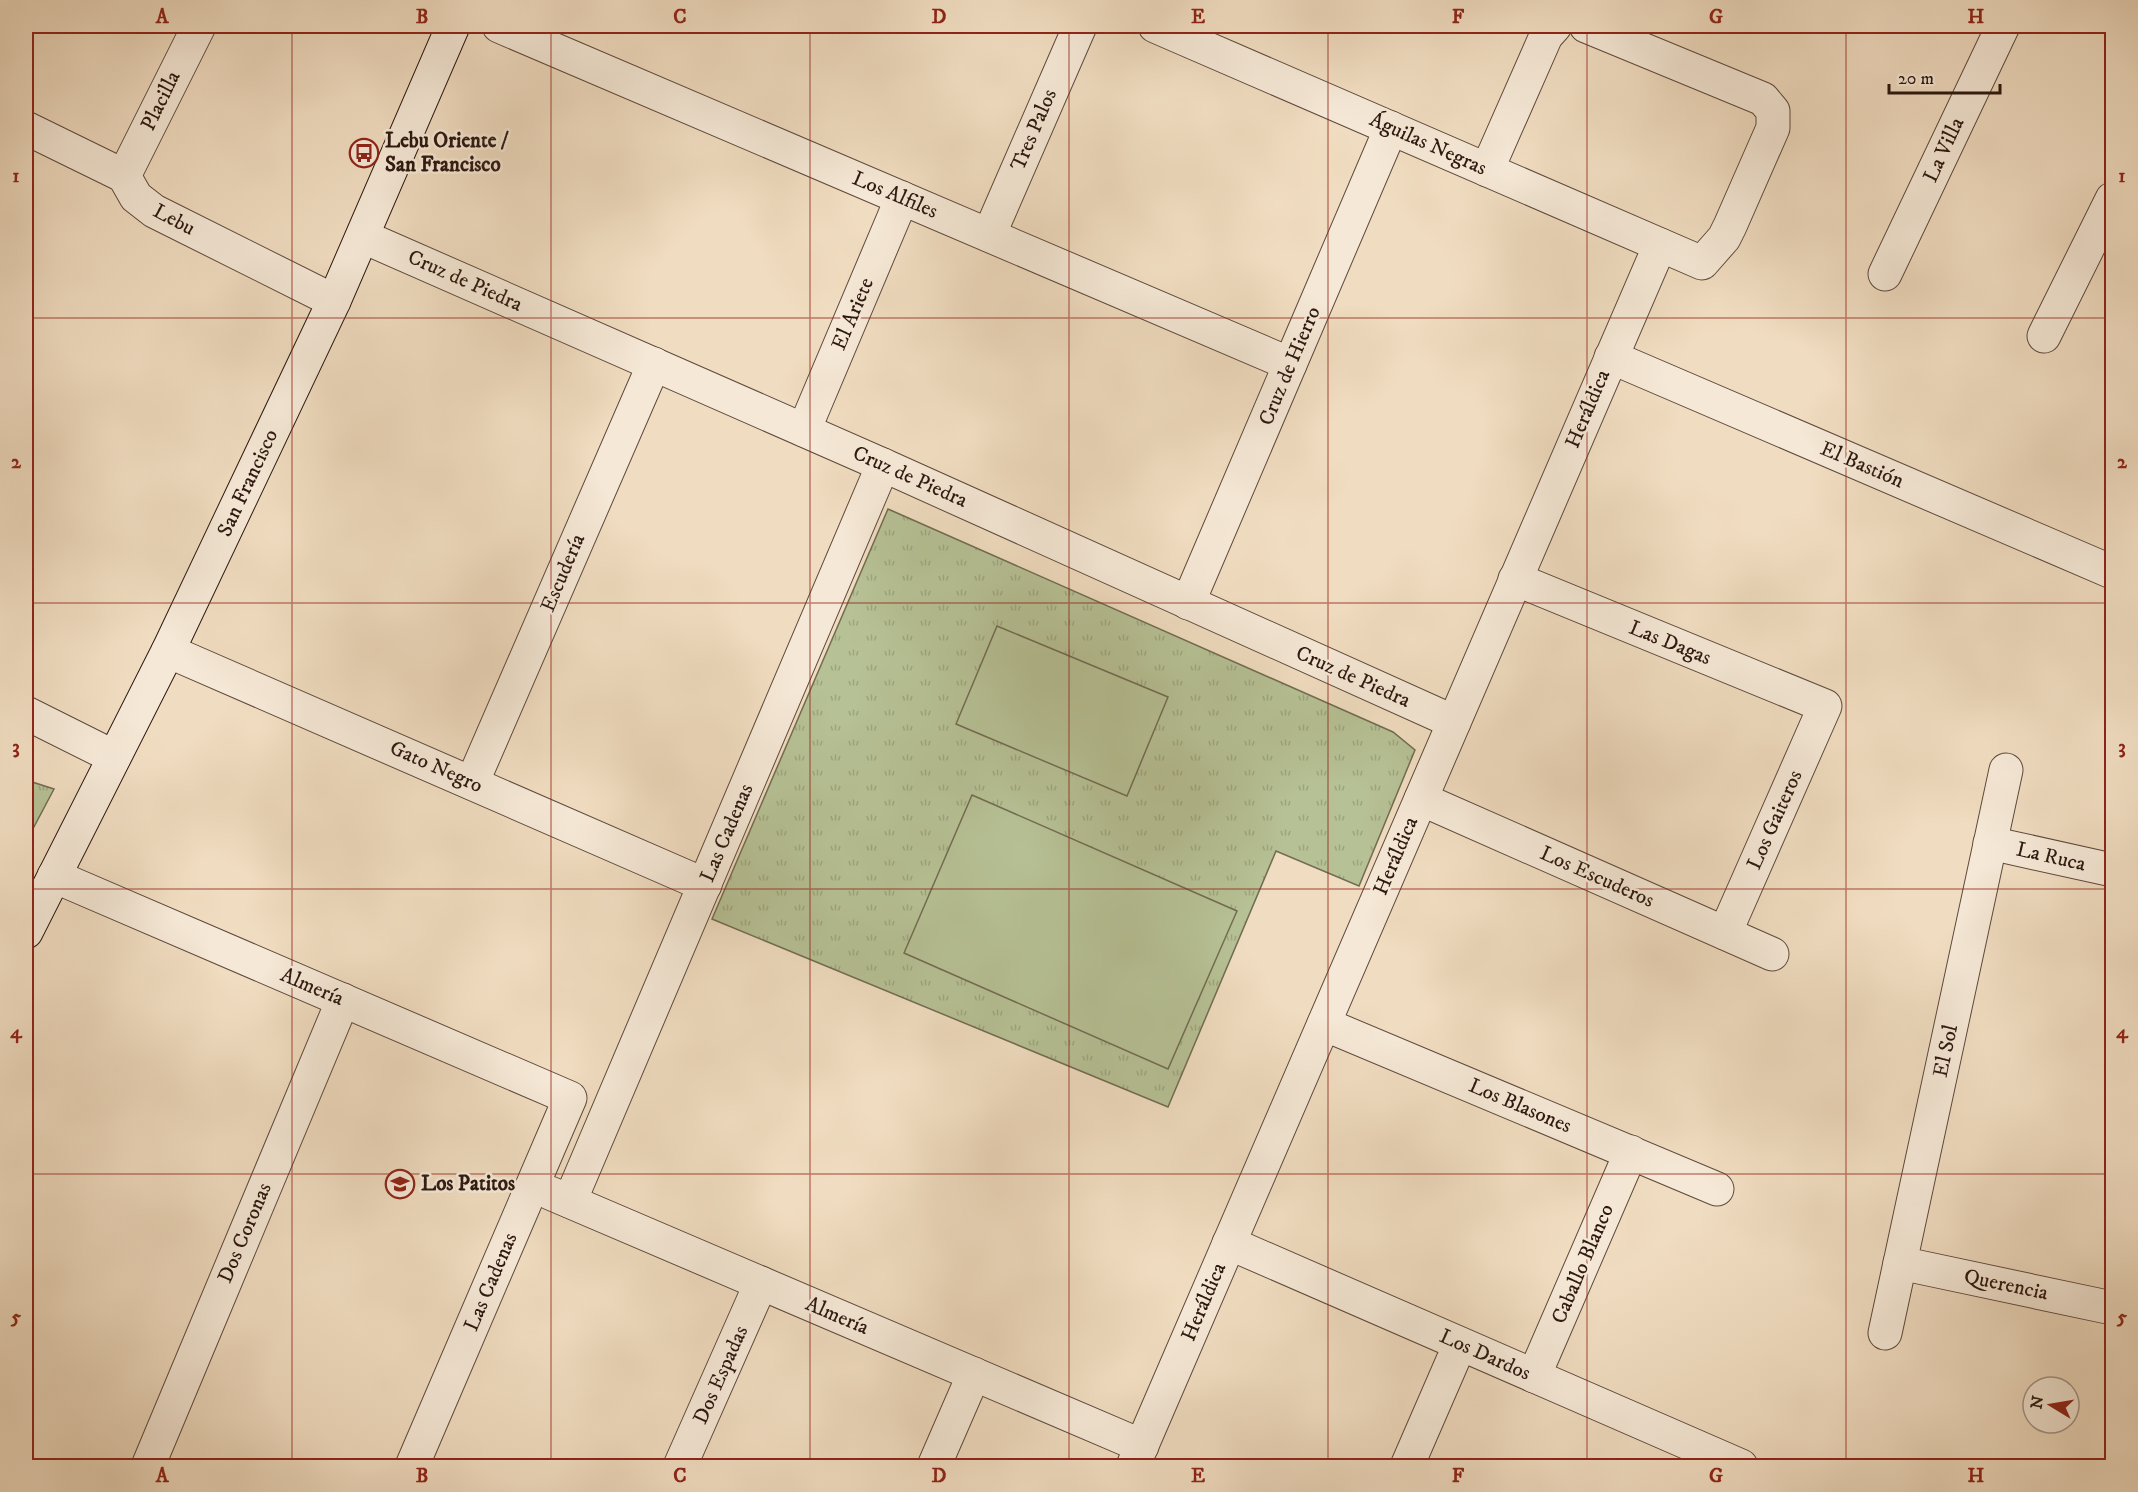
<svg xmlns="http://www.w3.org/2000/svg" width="2138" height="1492" font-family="'IM FELL DW Pica',serif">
<defs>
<pattern id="grass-tufts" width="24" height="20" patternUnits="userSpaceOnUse" patternTransform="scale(1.5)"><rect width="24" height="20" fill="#b6c195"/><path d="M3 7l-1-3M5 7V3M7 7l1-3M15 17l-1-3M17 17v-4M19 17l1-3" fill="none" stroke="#9da57f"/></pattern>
</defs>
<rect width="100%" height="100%" fill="#f0dcc0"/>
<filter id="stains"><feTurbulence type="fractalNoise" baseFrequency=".00333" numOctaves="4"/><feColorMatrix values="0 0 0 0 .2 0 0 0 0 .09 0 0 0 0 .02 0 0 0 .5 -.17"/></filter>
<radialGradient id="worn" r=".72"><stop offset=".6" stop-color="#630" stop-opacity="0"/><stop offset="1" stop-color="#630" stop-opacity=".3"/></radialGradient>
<g fill="url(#grass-tufts)" stroke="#726c52" stroke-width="1.5">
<polygon points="888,509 1393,732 1415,750 1359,886 1276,851 1168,1107 712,919"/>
<polygon points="26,780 54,789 26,842"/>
</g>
<g fill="#b6c195" stroke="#726c52" stroke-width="1.5">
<polygon points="997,626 1168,697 1127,796 956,724"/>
<polygon points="972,795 1237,911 1168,1069 904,953"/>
</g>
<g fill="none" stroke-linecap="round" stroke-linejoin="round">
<g stroke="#5e493c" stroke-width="35">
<g id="street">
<polyline points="499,26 1290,364"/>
<polyline points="1155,26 1702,263 1724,238 1730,226 1773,128 1773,111 1763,99 1586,26"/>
<polyline points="26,128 124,176 136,197 154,211 334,301"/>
<polyline points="1487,170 1546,36 1555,26"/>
<polyline points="124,176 199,26"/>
<polyline points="989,235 1080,26"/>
<polyline points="364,237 883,465 1454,722"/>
<polyline points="1885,274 2003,26"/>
<polyline points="2044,336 2112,199"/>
<polyline points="1611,357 2112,572"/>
<polyline points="804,430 902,198"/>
<polyline points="1515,579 1825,706 1725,933"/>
<polyline points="1188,603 1391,128"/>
<polyline points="168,651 705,885"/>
<polyline points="26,713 114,757"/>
<polyline points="472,783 654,364"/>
<polyline points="1421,799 1772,954"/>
<polyline points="1990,843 2112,870"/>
<polyline points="54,876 570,1098 412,1466"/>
<polyline points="1324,1024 1717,1189"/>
<polyline points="550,1193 1142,1446"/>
<polyline points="570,1201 883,465"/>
<polyline points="1229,1243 1741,1466"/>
<polyline points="1900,1263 2112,1308"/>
<polyline points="1885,1333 2006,770"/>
<polyline points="1534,1376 1631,1152"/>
<polyline points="148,1466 343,1000"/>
<polyline points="680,1466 761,1283"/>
<polyline points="934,1466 974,1374"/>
<polyline points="1133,1466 1660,245"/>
<polyline points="1407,1466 1460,1344"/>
</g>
</g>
<g stroke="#2d1810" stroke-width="35">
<polyline id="secondary" points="26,932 168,651 334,301 453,26"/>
</g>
<use href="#street" stroke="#f5e8d6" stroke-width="33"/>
<use href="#secondary" stroke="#f5e8d6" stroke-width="33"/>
</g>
<path fill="none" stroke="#8f2418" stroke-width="1.5" stroke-opacity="0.55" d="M 292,26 L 292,1466M 551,26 L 551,1466M 810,26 L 810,1466M 1069,26 L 1069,1466M 1328,26 L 1328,1466M 1587,26 L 1587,1466M 1846,26 L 1846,1466M 26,318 L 2112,318M 26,603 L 2112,603M 26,889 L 2112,889M 26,1174 L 2112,1174"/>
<defs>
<g id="bus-ring" transform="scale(1.5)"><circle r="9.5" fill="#f5e8d6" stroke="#8f2418" stroke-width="1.5"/><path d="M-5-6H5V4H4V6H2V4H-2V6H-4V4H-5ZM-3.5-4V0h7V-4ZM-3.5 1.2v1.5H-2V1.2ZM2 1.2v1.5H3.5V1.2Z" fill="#8f2418"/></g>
<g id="school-ring" transform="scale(1.5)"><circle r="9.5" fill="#f5e8d6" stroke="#8f2418" stroke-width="1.5"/><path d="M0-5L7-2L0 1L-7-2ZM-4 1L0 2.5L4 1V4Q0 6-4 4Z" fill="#8f2418"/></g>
</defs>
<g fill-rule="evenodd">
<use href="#bus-ring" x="364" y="153"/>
<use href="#school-ring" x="400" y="1184"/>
</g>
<g text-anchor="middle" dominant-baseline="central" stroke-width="5" stroke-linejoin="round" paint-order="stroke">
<g font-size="21" fill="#2d1810" stroke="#f5e8d6">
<text transform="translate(161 101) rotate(-64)">Placilla</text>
<text transform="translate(1034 130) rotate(-67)">Tres Palos</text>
<text transform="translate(1428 144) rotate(24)">Águilas Negras</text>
<text transform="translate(1944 150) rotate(-65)">La Villa</text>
<text transform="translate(895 195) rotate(23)">Los Alfiles</text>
<text transform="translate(174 220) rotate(28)">Lebu</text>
<text transform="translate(465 281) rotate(24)">Cruz de Piedra</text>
<text transform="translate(853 314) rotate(-67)">El Ariete</text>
<text transform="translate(1290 366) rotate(-67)">Cruz de Hierro</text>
<text transform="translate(1588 409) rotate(-67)">Heráldica</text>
<text transform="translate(1862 465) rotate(23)">El Bastión</text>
<text transform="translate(910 477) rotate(24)">Cruz de Piedra</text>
<text transform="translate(248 483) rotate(-65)">San Francisco</text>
<text transform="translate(563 573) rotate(-67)">Escudería</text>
<text transform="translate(1670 643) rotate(22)">Las Dagas</text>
<text transform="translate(1353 677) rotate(24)">Cruz de Piedra</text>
<text transform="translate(436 767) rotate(24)">Gato Negro</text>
<text transform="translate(1775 820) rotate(-66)">Los Gaiteros</text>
<text transform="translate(727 833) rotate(-67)">Las Cadenas</text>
<text transform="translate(1396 856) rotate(-67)">Heráldica</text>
<text transform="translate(2051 857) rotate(13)">La Ruca</text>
<text transform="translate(1597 877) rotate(24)">Los Escuderos</text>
<text transform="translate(312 987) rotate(23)">Almería</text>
<text transform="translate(1946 1051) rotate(-78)">El Sol</text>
<text transform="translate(1520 1106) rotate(23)">Los Blasones</text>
<text transform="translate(245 1233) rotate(-67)">Dos Coronas</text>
<text transform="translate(1583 1264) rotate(-67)">Caballo Blanco</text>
<text transform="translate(491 1282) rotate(-67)">Las Cadenas</text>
<text transform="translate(2006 1285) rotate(12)">Querencia</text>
<text transform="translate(1204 1302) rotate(-67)">Heráldica</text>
<text transform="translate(837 1316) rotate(23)">Almería</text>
<text transform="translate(1485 1355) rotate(24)">Los Dardos</text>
<text transform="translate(721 1375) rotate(-66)">Dos Espadas</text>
</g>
<g font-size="21" font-weight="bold" fill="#2d1810" stroke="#f5e8d6" text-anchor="start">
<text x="385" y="141">Lebu Oriente /<tspan x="385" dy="24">San Francisco</tspan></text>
<text x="421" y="1184">Los Patitos</text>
</g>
</g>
<rect width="2138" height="1492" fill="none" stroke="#f0dcc0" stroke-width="66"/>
<g transform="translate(2051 1405) rotate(281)"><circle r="28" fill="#f5e8d6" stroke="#a59587" stroke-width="1.5"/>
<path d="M0-4.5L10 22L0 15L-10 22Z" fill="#8f2418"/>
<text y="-9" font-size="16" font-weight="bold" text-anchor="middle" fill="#2d1810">N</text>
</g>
<path d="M1889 84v9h111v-9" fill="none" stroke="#2d1810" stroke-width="3"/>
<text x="1898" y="84" font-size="18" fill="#2d1810" stroke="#f5e8d6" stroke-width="4.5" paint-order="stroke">20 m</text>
<rect x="33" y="33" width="2072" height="1426" fill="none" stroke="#8f2418" stroke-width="2"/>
<g font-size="20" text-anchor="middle" font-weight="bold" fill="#8f2418">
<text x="162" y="23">A</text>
<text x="422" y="23">B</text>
<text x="680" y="23">C</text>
<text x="939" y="23">D</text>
<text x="1198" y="23">E</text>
<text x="1458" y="23">F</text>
<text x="1716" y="23">G</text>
<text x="1976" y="23">H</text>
<text x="16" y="182">1</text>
<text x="2122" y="182">1</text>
<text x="16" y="468">2</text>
<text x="2122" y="468">2</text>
<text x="16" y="753">3</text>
<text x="2122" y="753">3</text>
<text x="16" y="1038">4</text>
<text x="2122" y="1038">4</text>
<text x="16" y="1323">5</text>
<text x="2122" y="1323">5</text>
<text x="162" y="1482">A</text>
<text x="422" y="1482">B</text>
<text x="680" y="1482">C</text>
<text x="939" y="1482">D</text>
<text x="1198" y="1482">E</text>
<text x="1458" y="1482">F</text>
<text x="1716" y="1482">G</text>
<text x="1976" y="1482">H</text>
</g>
<rect width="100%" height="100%" filter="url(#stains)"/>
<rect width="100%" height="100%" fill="url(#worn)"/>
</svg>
